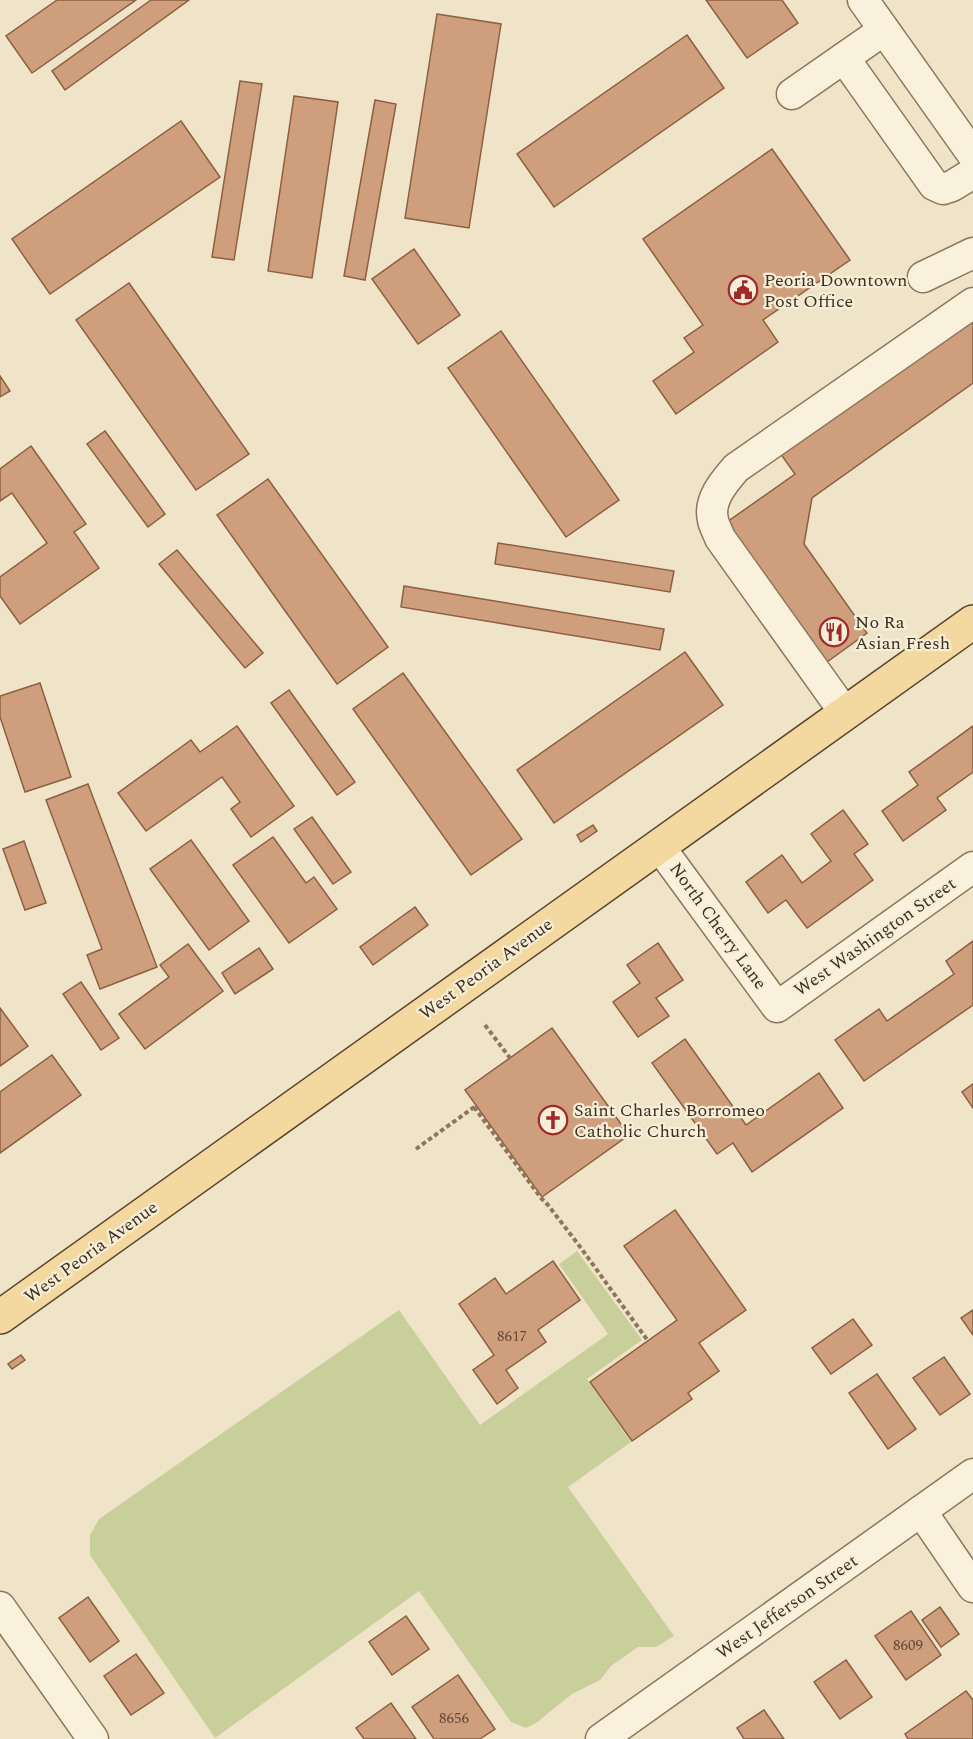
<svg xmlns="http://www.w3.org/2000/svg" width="973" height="1739" font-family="Spectral,serif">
<rect width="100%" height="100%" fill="#f0e4c8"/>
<polygon fill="#c9cf9b" points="577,1251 642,1340 587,1379 631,1442 568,1487 674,1636 656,1647 638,1647 611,1666 600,1680 572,1694 536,1723 526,1728 511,1722 419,1591 215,1738 90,1555 90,1535 99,1519 399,1310 480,1425 608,1334 559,1264"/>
<g fill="#cf9f7d" stroke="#8d5f41" stroke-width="1.5">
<polygon points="57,0 136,0 32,73 6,36"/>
<polygon points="151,0 189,0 65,90 52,71"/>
<polygon points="706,0 782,0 798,23 747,58"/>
<polygon points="437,14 501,24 469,228 405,218"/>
<polygon points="687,35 724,88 554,207 517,154"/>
<polygon points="240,81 262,84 234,260 212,257"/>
<polygon points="294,96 338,102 312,278 268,271"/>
<polygon points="375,100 396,104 365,280 344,276"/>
<polygon points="181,121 220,177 50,294 12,239"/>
<polygon points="772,149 850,260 763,320 778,342 676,414 653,381 694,352 684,338 703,325 643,239"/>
<polygon points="414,249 460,315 418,344 372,279"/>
<polygon points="129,283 249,454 196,490 76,320"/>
<polygon points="973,315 973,383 812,498 804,544 867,633 827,662 727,522 795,474 780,453"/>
<polygon points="501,331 619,500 566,537 448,368"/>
<polygon points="0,376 10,391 0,397"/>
<polygon points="105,431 165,514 148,527 87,444"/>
<polygon points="31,446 86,524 74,532 99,568 20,624 0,596 0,577 47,543 12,493 0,501 0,469"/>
<polygon points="268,479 388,647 337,684 217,515"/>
<polygon points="498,543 674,571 670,592 495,564"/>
<polygon points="177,550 263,653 245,668 159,564"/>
<polygon points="404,586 664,629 660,650 401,607"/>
<polygon points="685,652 723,705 554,823 517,770"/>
<polygon points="403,673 522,839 471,875 353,709"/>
<polygon points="40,683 71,777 25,792 0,717 0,696"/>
<polygon points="289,690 355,782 337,795 271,703"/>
<polygon points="237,726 294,806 251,837 231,809 240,802 222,777 146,831 118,793 191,740 200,752"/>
<polygon points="973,726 973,772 937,798 946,810 903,841 882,811 918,785 909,772"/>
<polygon points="88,784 157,967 100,989 87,955 102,949 46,800"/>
<polygon points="843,810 868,844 854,854 873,880 807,928 786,900 768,913 746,882 782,855 802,883 831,861 811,834"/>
<polygon points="312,817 351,872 333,884 294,829"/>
<polygon points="593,825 597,831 581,842 577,835"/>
<polygon points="273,837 306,883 314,877 337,909 289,943 233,865"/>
<polygon points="191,840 249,921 209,950 150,869"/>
<polygon points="24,841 46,903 25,910 3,849"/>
<polygon points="415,907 428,925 373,965 360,947"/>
<polygon points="973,941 973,1005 864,1081 835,1040 879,1009 887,1021 954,974 946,961"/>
<polygon points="658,943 683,980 656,998 669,1016 638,1037 613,1002 640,983 627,965"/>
<polygon points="188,944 223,991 145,1049 119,1014 169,977 160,965"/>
<polygon points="259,948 273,969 235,994 222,973"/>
<polygon points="81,982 119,1038 101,1050 63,994"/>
<polygon points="0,1008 28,1046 0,1066"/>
<polygon points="552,1028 629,1135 542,1197 465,1090"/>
<polygon points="685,1039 746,1125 819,1073 843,1108 752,1172 733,1143 717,1154 652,1063"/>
<polygon points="52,1055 81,1095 0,1153 0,1092"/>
<polygon points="973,1084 973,1108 962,1092"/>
<polygon points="675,1210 746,1310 699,1343 719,1371 688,1393 692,1399 632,1441 590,1382 677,1320 624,1246"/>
<polygon points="553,1261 580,1300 538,1330 546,1342 506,1370 518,1388 497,1404 473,1370 494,1355 459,1304 495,1278 506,1294"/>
<polygon points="973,1310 973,1335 961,1318"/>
<polygon points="853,1319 872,1345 831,1374 812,1348"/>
<polygon points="21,1355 25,1360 12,1369 8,1364"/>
<polygon points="944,1357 970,1394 940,1415 913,1378"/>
<polygon points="877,1374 916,1429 888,1449 849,1393"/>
<polygon points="88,1597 119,1641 90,1662 59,1618"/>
<polygon points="940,1607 959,1634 941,1647 922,1620"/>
<polygon points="911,1611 941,1655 906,1680 875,1636"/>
<polygon points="406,1616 429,1649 392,1675 369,1642"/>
<polygon points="136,1654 164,1693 131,1715 104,1676"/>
<polygon points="846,1660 872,1697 840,1719 814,1682"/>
<polygon points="458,1675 495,1729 480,1739 434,1739 412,1707"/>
<polygon points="966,1691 973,1700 973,1739 908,1739 905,1734"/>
<polygon points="391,1703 416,1739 364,1739 356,1728"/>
<polygon points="764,1710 784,1739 744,1739 737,1728"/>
</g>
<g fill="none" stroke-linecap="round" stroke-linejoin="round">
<g stroke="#8d765c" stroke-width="33">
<g id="minor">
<polyline points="863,0 973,155"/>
<polyline points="844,58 934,185 943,189 952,186 973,173"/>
<polyline points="792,94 884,30"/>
<polyline points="923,277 973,253"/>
<path d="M 845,713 L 720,538 C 718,532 714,526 713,520 C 708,500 724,482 736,468 L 973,303"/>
<polyline points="659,846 777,1007 973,867"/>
<polyline points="921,1511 973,1587"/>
<polyline points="0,1607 93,1739"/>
<polyline points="601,1739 973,1474"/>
</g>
</g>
<g stroke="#5b4430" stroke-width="36">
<polyline id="major" points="0,1317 973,622"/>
</g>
<g stroke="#8d765c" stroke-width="4" stroke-dasharray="4.5 3" stroke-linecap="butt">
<polyline points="485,1025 510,1058"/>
<polyline points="474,1107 541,1198 548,1205 581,1248 648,1341"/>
<polyline points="416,1149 477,1105"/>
</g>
<use href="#minor" stroke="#faf1dc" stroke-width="30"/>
<use href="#major" stroke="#f3d9a0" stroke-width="33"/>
</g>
<defs>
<g id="civic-ring" transform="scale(1.5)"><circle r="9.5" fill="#f7eed8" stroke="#9e2a2b" stroke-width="1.5"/><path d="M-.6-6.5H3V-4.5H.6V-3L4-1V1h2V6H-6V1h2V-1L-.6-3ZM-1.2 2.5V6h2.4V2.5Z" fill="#9e2a2b"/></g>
<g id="restaurant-ring" transform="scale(1.5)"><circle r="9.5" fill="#f7eed8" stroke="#9e2a2b" stroke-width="1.5"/><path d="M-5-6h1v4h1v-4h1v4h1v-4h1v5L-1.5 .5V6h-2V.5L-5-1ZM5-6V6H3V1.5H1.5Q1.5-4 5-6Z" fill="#9e2a2b"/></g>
<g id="church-ring" transform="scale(1.5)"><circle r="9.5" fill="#f7eed8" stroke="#9e2a2b" stroke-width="1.5"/><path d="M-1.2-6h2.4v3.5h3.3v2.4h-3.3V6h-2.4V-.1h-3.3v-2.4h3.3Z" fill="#9e2a2b"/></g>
</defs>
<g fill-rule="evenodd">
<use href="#civic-ring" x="743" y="290"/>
<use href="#restaurant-ring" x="834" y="632"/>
<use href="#church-ring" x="553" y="1120"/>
</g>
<g text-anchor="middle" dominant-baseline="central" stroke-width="4.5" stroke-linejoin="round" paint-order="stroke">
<g font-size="15" fill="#624a37">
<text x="512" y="1336">8617</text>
<text x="908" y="1645">8609</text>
<text x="454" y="1718">8656</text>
</g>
<g font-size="18" fill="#3d2e20" stroke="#f7eed8" text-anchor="start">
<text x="764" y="280">Peoria Downtown<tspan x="764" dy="21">Post Office</tspan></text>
<text x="855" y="622">No Ra<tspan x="855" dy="21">Asian Fresh</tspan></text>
<text x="574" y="1110">Saint Charles Borromeo<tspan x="574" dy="21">Catholic Church</tspan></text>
</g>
<g font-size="18" fill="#3d2e20" stroke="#f7eed8">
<text transform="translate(718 926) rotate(54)">North Cherry Lane</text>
<text transform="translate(875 937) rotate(-35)">West Washington Street</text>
<text transform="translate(486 969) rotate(-36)">West Peoria Avenue</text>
<text transform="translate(91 1252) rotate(-36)">West Peoria Avenue</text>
<text transform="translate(787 1607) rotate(-35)">West Jefferson Street</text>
</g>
</g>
</svg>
